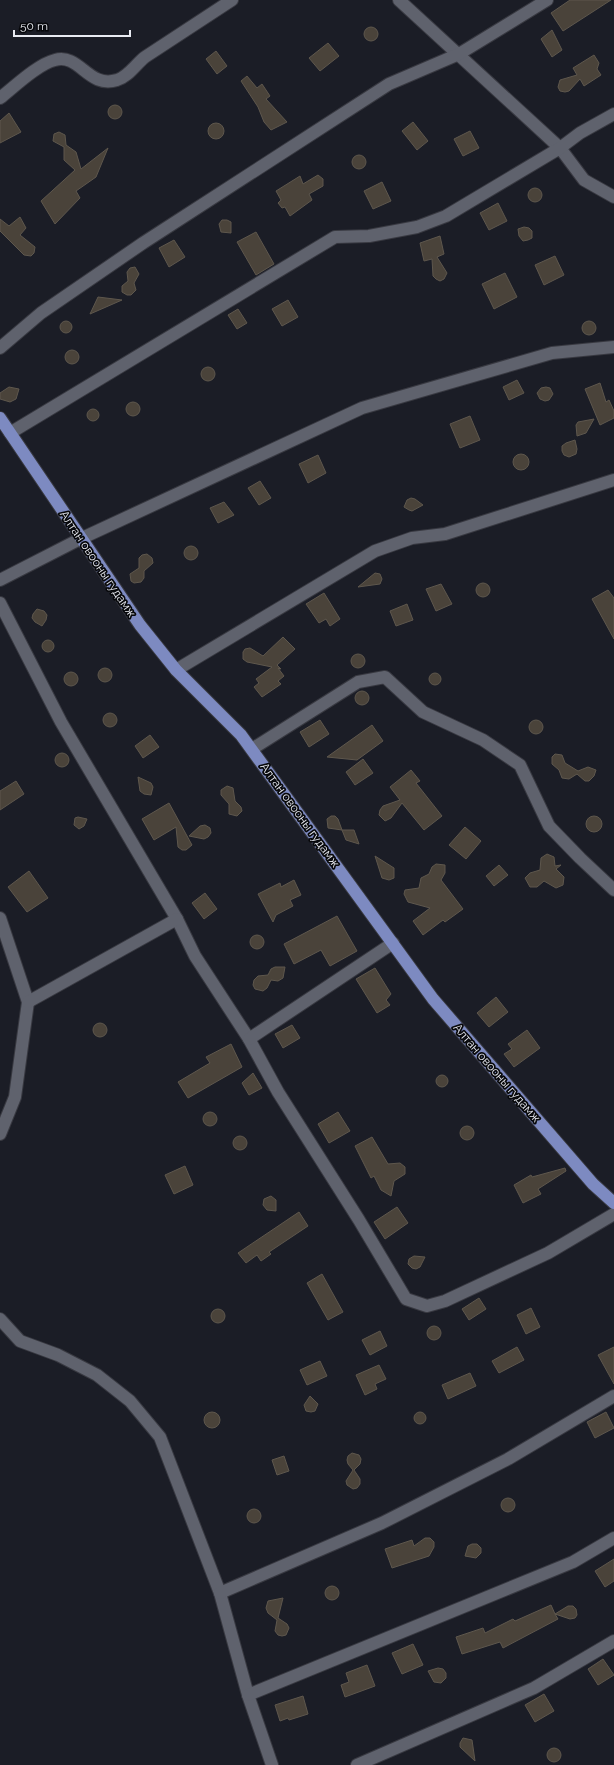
<svg xmlns="http://www.w3.org/2000/svg" width="614" height="1765" font-family="Raleway,sans-serif">
<rect width="100%" height="100%" fill="#1b1d26"/>
<g fill="#4a433a" stroke="#5e574d">
<polygon points="570,0 611,0 563,31 551,13"/>
<circle cx="371" cy="34" r="7"/>
<polygon points="552,30 562,50 552,57 541,39"/>
<polygon points="328,43 339,56 320,71 309,58"/>
<polygon points="216,51 227,66 217,74 206,59"/>
<polygon points="594,55 599,63 597,69 601,75 584,86 580,79 569,91 565,92 560,91 558,87 560,80 577,75 573,68"/>
<polygon points="247,76 257,88 262,84 270,96 266,99 287,122 271,130 264,122 258,107 241,81"/>
<circle cx="115" cy="112" r="7"/>
<polygon points="9,113 21,132 0,143 0,121"/>
<polygon points="413,122 428,141 417,150 402,131"/>
<circle cx="216" cy="131" r="8"/>
<polygon points="470,131 479,148 463,156 454,139"/>
<polygon points="59,132 65,135 66,145 76,152 81,169 108,148 96,177 76,191 80,198 55,224 41,201 75,170 64,160 64,147 53,141 54,134"/>
<circle cx="359" cy="162" r="7"/>
<polygon points="318,175 323,179 323,186 309,194 312,200 290,216 285,207 282,208 278,203 281,200 276,191 300,176 303,184"/>
<polygon points="382,182 391,201 373,209 364,191"/>
<circle cx="535" cy="195" r="7"/>
<polygon points="498,203 507,221 489,230 480,213"/>
<polygon points="20,217 26,228 20,235 35,247 34,253 31,256 24,255 0,231 0,219 9,226"/>
<polygon points="222,220 227,220 231,222 231,233 221,232 219,224"/>
<polygon points="524,227 529,228 532,231 532,238 528,240 523,241 519,236 518,229"/>
<polygon points="256,232 274,264 256,275 237,242"/>
<polygon points="440,236 444,254 437,257 447,273 444,279 440,281 436,279 433,276 432,259 424,261 420,243"/>
<polygon points="174,240 185,257 169,267 159,248"/>
<polygon points="555,256 564,275 544,285 535,265"/>
<polygon points="135,267 139,274 134,283 136,290 131,295 127,295 122,292 122,286 128,281 127,272 130,268"/>
<polygon points="505,273 517,297 494,309 482,284"/>
<polygon points="98,297 122,300 90,314"/>
<polygon points="288,300 298,317 282,326 272,309"/>
<polygon points="238,309 247,323 237,329 228,315"/>
<circle cx="66" cy="327" r="6"/>
<circle cx="589" cy="328" r="7"/>
<circle cx="72" cy="357" r="7"/>
<circle cx="208" cy="374" r="7"/>
<polygon points="517,380 524,393 509,400 503,387"/>
<polygon points="600,383 606,402 609,400 614,411 614,418 600,425 585,389"/>
<polygon points="9,387 19,389 16,399 10,402 0,399 0,393"/>
<polygon points="546,387 550,388 553,394 549,400 545,401 540,399 537,393 541,388"/>
<circle cx="133" cy="409" r="7"/>
<circle cx="93" cy="415" r="6"/>
<polygon points="470,416 480,440 460,448 450,424"/>
<polygon points="594,419 586,433 577,436 576,425 578,422"/>
<polygon points="575,440 577,449 576,454 569,457 564,455 562,451 562,446 566,443"/>
<circle cx="521" cy="462" r="8"/>
<polygon points="318,455 326,473 308,483 299,464"/>
<polygon points="260,481 271,498 259,505 248,488"/>
<polygon points="411,498 415,499 423,505 412,511 409,510 404,507 407,500"/>
<polygon points="224,502 234,515 218,523 210,508"/>
<circle cx="191" cy="553" r="7"/>
<polygon points="147,554 152,558 153,563 144,571 144,578 141,582 134,583 131,581 130,574 139,568 139,558 142,555"/>
<polygon points="375,573 380,574 382,579 380,584 358,587"/>
<circle cx="483" cy="590" r="7"/>
<polygon points="441,584 452,604 436,611 426,589"/>
<polygon points="608,590 614,598 614,639 592,599"/>
<polygon points="324,593 340,619 330,626 326,619 319,623 306,604"/>
<polygon points="407,604 413,620 396,626 390,611"/>
<polygon points="37,609 44,611 47,615 46,620 42,626 35,622 32,618 33,614"/>
<polygon points="283,637 295,649 277,665 281,669 278,668 284,676 278,681 281,684 262,697 254,687 259,683 256,679 272,667 247,662 243,659 243,652 245,649 250,648 263,656"/>
<circle cx="48" cy="646" r="6"/>
<circle cx="358" cy="661" r="7"/>
<circle cx="105" cy="675" r="7"/>
<circle cx="71" cy="679" r="7"/>
<circle cx="435" cy="679" r="6"/>
<circle cx="362" cy="698" r="7"/>
<circle cx="110" cy="720" r="7"/>
<circle cx="536" cy="727" r="7"/>
<polygon points="320,720 329,734 309,747 300,732"/>
<polygon points="372,725 383,741 357,760 327,757"/>
<polygon points="150,735 159,747 143,758 135,746"/>
<circle cx="62" cy="760" r="7"/>
<polygon points="555,754 562,755 565,763 578,771 588,767 596,770 594,776 589,781 585,781 577,774 569,779 562,778 559,770 552,764 552,757"/>
<polygon points="363,759 373,773 355,785 346,772"/>
<polygon points="411,770 420,781 416,783 442,816 424,830 402,803 391,818 385,821 379,815 380,810 383,806 400,800 390,787"/>
<polygon points="138,777 151,783 153,787 151,795 144,794 140,791"/>
<polygon points="16,781 24,794 0,810 0,791"/>
<polygon points="227,786 233,788 235,801 241,807 242,811 237,816 229,814 229,804 221,795 221,790"/>
<polygon points="169,803 192,845 186,850 182,850 178,847 176,827 154,840 142,819"/>
<circle cx="594" cy="824" r="8"/>
<polygon points="331,816 335,816 338,819 342,830 354,830 359,844 346,840 342,830 328,828 327,819"/>
<polygon points="78,817 87,819 84,826 79,829 74,825 75,818"/>
<polygon points="205,825 210,828 211,833 208,837 204,839 189,836 200,826"/>
<polygon points="465,827 481,841 466,859 449,845"/>
<polygon points="547,854 554,857 555,866 561,865 556,869 564,877 563,885 556,888 544,881 537,887 530,887 525,878 530,873 540,870 541,858"/>
<polygon points="375,856 394,868 394,878 389,880 382,878"/>
<polygon points="436,864 445,865 445,873 441,880 463,909 445,922 443,920 423,935 413,921 430,908 408,902 404,894 405,890 419,888 421,878 429,874 432,867"/>
<polygon points="499,865 508,875 494,886 486,876"/>
<polygon points="29,871 48,898 27,912 8,887"/>
<polygon points="294,880 301,895 290,900 293,906 276,915 273,922 258,894 280,883 281,887"/>
<polygon points="205,893 217,909 204,919 192,903"/>
<polygon points="337,916 357,951 330,966 321,950 294,964 284,944"/>
<circle cx="257" cy="942" r="7"/>
<polygon points="275,967 285,967 283,978 278,981 271,980 267,988 263,991 255,989 253,985 254,980 258,976 268,975 271,969"/>
<polygon points="375,968 391,994 386,1000 390,1005 377,1013 356,979"/>
<polygon points="496,997 508,1012 489,1027 477,1013"/>
<circle cx="100" cy="1030" r="7"/>
<polygon points="292,1025 300,1038 283,1048 275,1034"/>
<polygon points="527,1030 540,1048 514,1067 504,1054 512,1049 508,1044"/>
<polygon points="231,1044 242,1067 188,1098 178,1082 210,1063 206,1057"/>
<polygon points="253,1073 262,1088 249,1095 242,1083"/>
<circle cx="442" cy="1081" r="6"/>
<polygon points="338,1112 350,1131 329,1143 318,1124"/>
<circle cx="210" cy="1119" r="7"/>
<circle cx="467" cy="1133" r="7"/>
<circle cx="240" cy="1143" r="7"/>
<polygon points="372,1137 388,1164 400,1163 405,1167 405,1174 394,1181 391,1196 381,1190 374,1176 371,1178 355,1146"/>
<polygon points="185,1166 193,1185 174,1194 165,1175"/>
<polygon points="565,1168 566,1171 538,1189 541,1194 523,1203 514,1185 531,1175 532,1177"/>
<polygon points="271,1196 276,1200 276,1211 267,1210 263,1205 264,1199"/>
<polygon points="397,1207 408,1223 385,1239 374,1222"/>
<polygon points="299,1212 308,1226 269,1252 271,1254 261,1261 257,1255 246,1263 238,1253"/>
<polygon points="414,1256 425,1257 420,1267 416,1269 412,1268 408,1264 409,1259"/>
<polygon points="322,1274 343,1312 328,1320 307,1283"/>
<polygon points="479,1298 486,1309 469,1320 462,1309"/>
<polygon points="531,1308 540,1327 526,1334 517,1315"/>
<circle cx="218" cy="1316" r="7"/>
<circle cx="434" cy="1333" r="7"/>
<polygon points="380,1331 387,1346 370,1355 362,1340"/>
<polygon points="517,1347 524,1360 499,1373 492,1361"/>
<polygon points="614,1347 614,1384 598,1355"/>
<polygon points="320,1361 327,1376 307,1385 300,1370"/>
<polygon points="379,1365 386,1379 375,1384 377,1389 365,1395 356,1375"/>
<polygon points="470,1373 476,1386 448,1399 442,1385"/>
<polygon points="310,1396 318,1404 315,1411 311,1412 306,1411 304,1405"/>
<circle cx="420" cy="1418" r="6"/>
<polygon points="606,1412 614,1428 595,1438 587,1422"/>
<circle cx="212" cy="1420" r="8"/>
<polygon points="352,1453 359,1455 361,1459 360,1464 354,1470 360,1479 360,1484 357,1488 353,1489 347,1485 346,1481 353,1470 348,1464 347,1460 348,1456"/>
<polygon points="284,1456 289,1471 277,1475 272,1460"/>
<circle cx="508" cy="1505" r="7"/>
<circle cx="254" cy="1516" r="7"/>
<polygon points="425,1538 430,1538 434,1542 434,1547 429,1556 392,1568 385,1549 412,1540 414,1546"/>
<polygon points="472,1544 477,1544 481,1548 481,1553 476,1558 465,1556 468,1546"/>
<polygon points="614,1559 614,1581 605,1587 595,1571"/>
<circle cx="332" cy="1593" r="7"/>
<polygon points="283,1598 278,1618 287,1624 289,1628 286,1635 282,1636 278,1635 275,1631 277,1620 268,1613 266,1608 268,1601"/>
<polygon points="551,1605 555,1614 568,1606 573,1606 576,1609 577,1615 575,1618 570,1619 555,1614 558,1619 503,1648 500,1642 462,1654 456,1637 483,1628 485,1633 513,1619 515,1621"/>
<polygon points="413,1644 423,1665 402,1674 392,1653"/>
<polygon points="603,1659 614,1675 598,1685 588,1669"/>
<polygon points="367,1665 375,1686 345,1697 341,1685 349,1682 346,1673"/>
<polygon points="438,1668 443,1669 446,1673 446,1678 441,1683 434,1682 428,1671"/>
<polygon points="544,1694 554,1711 535,1722 525,1705"/>
<polygon points="303,1696 308,1714 289,1720 288,1718 280,1721 275,1705"/>
<polygon points="463,1738 472,1740 475,1761 460,1747 460,1743"/>
<circle cx="554" cy="1755" r="7"/>
</g>
<g fill="none" stroke-linecap="round" stroke-linejoin="round">
<g stroke="#383941" stroke-width="14">
<g id="minor">
<polyline points="399,0 560,148 584,180 614,197"/>
<path d="M 0,98 C 14,87 38,64 55,60 C 80,53 88,89 117,80 C 128,77 136,64 145,57 C 174,38 203,19 232,0"/>
<polyline points="0,348 41,313 143,243 389,84 459,54 547,0"/>
<polyline points="10,433 335,237 369,236 417,227 446,216 560,148 580,133 614,114"/>
<polyline points="0,580 80,539 362,408 552,353 614,347"/>
<polyline points="0,603 61,722 177,919 195,956 249,1039 278,1092 359,1220 406,1299 427,1306 445,1301 548,1253 614,1214"/>
<polyline points="176,670 375,551 412,538 445,534 614,480"/>
<polyline points="252,749 358,682 385,677 423,712 483,740 520,765 549,826 580,858 614,890"/>
<polyline points="0,918 28,1002 15,1097 0,1134"/>
<polyline points="28,1002 177,919"/>
<polyline points="249,1039 393,943"/>
<polyline points="0,1319 20,1341 58,1355 97,1375 130,1401 160,1437 220,1593 248,1695 272,1765"/>
<polyline points="220,1593 382,1523 508,1459 614,1396"/>
<polyline points="248,1695 573,1562 614,1538"/>
<polyline points="357,1765 534,1688 614,1641"/>
</g>
</g>
<g stroke="#383941" stroke-width="14">
<polyline id="major" points="0,418 140,625 176,670 241,735 433,999 593,1184 614,1203"/>
</g>
<use href="#minor" stroke="#5f626d" stroke-width="12"/>
<use href="#major" stroke="#7d8ac1" stroke-width="12"/>
</g>
<g text-anchor="middle" dominant-baseline="central" stroke-width="3.5" stroke-linejoin="round" paint-order="stroke">
<g font-size="12" fill="#e9ebf2" stroke="#07080b">
<text transform="translate(98 564) rotate(56)">Алтан овооны гудамж</text>
<text transform="translate(300 815) rotate(54)">Алтан овооны гудамж</text>
<text transform="translate(497 1073) rotate(49)">Алтан овооны гудамж</text>
</g>
</g>
<path d="M14 30v6h116v-6" fill="none" stroke="#e9ebf2" stroke-width="2"/>
<text x="20" y="30" font-size="12" fill="#e9ebf2" stroke="#07080b" stroke-width="3" paint-order="stroke">50 m</text>
</svg>
